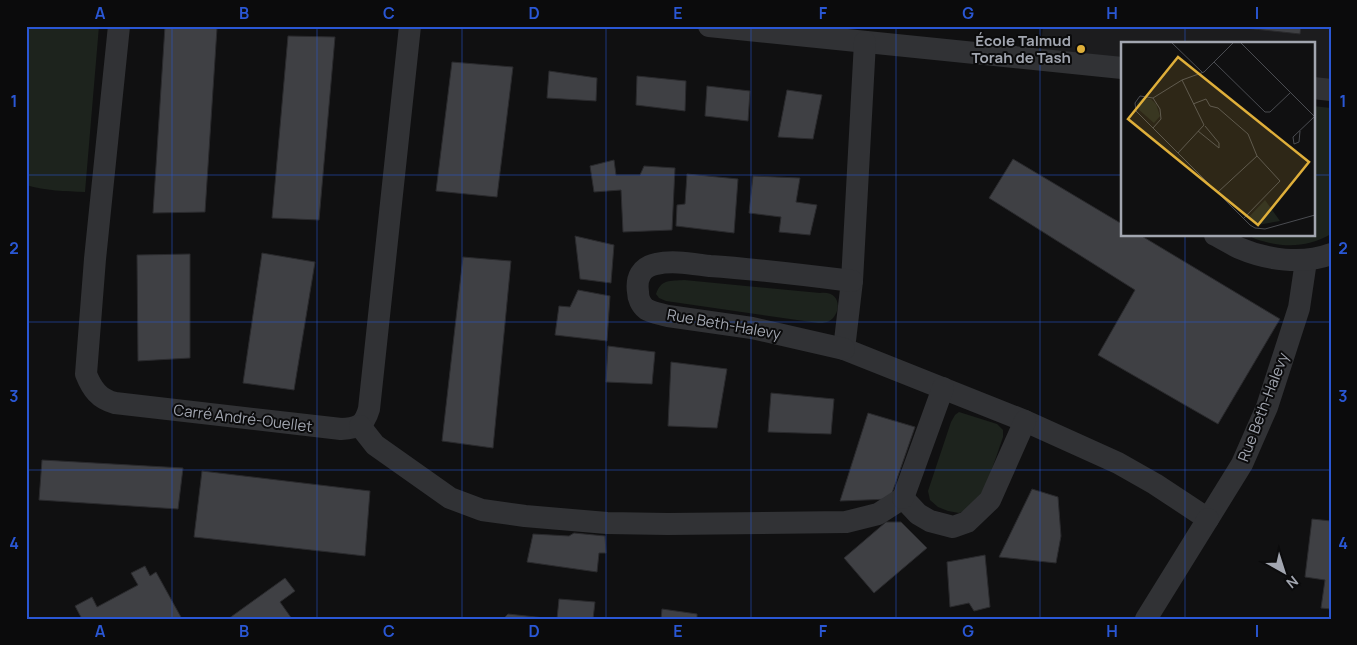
<svg xmlns="http://www.w3.org/2000/svg" width="1357" height="645" font-family="Manrope,sans-serif">
<rect width="100%" height="100%" fill="#101011"/>
<polygon fill="#1c1c1e" points="1043,26 1331,26 1331,81 1313,80 1313,44 1122,44 1122,62 1040,55"/>
<g fill="#1d231d">
<path d="M 26,26 L 99,26 L 85,192 C 65,191 46,191 26,185 Z"/>
<path d="M 1313,106 L 1331,108 L 1331,234 C 1310,246 1289,248 1266,242 C 1259,240 1254,239 1248,235 L 1313,235 Z"/>
<path d="M 684,280 L 820,293 C 844,290 841,317 827,322 C 825,323 820,323 818,323 L 666,301 L 659,298 L 656,294 C 661,279 670,281 684,280 Z"/>
<polygon points="959,412 997,424 1003,430 1003,437 984,492 967,510 959,513 948,511 938,507 930,500 928,491 951,422 955,415"/>
</g>
<g fill="#3f4044" stroke="#2a2a2d">
<polygon points="165,26 203,26 217,28 205,212 153,213"/>
<polygon points="1226,26 1301,26 1300,34"/>
<polygon points="288,36 335,37 319,220 272,218"/>
<polygon points="452,62 513,67 497,197 436,191"/>
<polygon points="549,71 597,78 596,101 547,98"/>
<polygon points="637,76 686,81 685,111 636,105"/>
<polygon points="707,86 750,91 748,121 705,116"/>
<polygon points="787,90 822,95 813,139 778,137"/>
<polygon points="1013,159 1122,224 1122,235 1140,235 1280,319 1218,424 1098,355 1135,290 989,198"/>
<polygon points="614,160 616,175 640,175 644,166 675,168 672,230 623,232 621,190 594,192 590,166"/>
<polygon points="687,174 738,179 734,233 676,226 677,205 685,204"/>
<polygon points="753,176 800,178 796,202 817,205 810,235 779,232 781,217 749,213"/>
<polygon points="575,236 614,245 611,283 580,279"/>
<polygon points="262,253 315,262 294,390 243,383"/>
<polygon points="190,254 190,358 138,361 137,255"/>
<polygon points="463,257 511,261 493,448 442,441"/>
<polygon points="578,290 610,296 607,341 555,335 559,306 570,307"/>
<polygon points="608,346 655,352 652,384 606,382"/>
<polygon points="671,362 727,369 717,428 668,426"/>
<polygon points="771,393 834,399 831,434 768,432"/>
<polygon points="868,413 915,427 890,499 840,501"/>
<polygon points="42,460 183,468 178,509 39,500"/>
<polygon points="202,471 370,491 365,556 194,537"/>
<polygon points="1032,489 1058,497 1061,536 1056,563 999,557"/>
<polygon points="1312,519 1331,521 1331,609 1321,608 1325,580 1305,577"/>
<polygon points="886,522 901,522 927,548 874,593 844,558"/>
<polygon points="574,533 605,536 606,553 599,553 597,572 527,562 533,534 569,536"/>
<polygon points="985,555 990,607 974,611 969,603 950,607 947,562"/>
<polygon points="145,566 150,576 156,572 182,619 82,619 75,606 92,597 97,607 138,585 131,573"/>
<polygon points="285,578 295,591 280,602 292,619 228,619"/>
<polygon points="559,599 595,602 593,619 557,619"/>
<polygon points="662,609 697,614 697,619 661,619"/>
<polygon points="508,614 554,619 503,619"/>
</g>
<g fill="none" stroke-linecap="round" stroke-linejoin="round">
<g stroke="#313235" stroke-width="22">
<path d="M 119,26 L 95,259 L 86,374 C 92,389 99,399 115,403 L 341,429 C 358,428 364,426 369,409 L 410,26"/>
<polyline points="709,26 1122,68"/>
<polyline points="865,42 852,281 844,349 1025,421 1118,463 1155,484 1208,519 1242,464 1267,407 1299,308 1306,261"/>
<polyline points="1313,88 1331,90"/>
<path d="M 1215,235 C 1223,239 1231,244 1239,248 C 1267,260 1302,265 1331,254"/>
<path d="M 844,349 L 752,328 L 668,316 C 662,314 652,313 646,309 C 641,305 638,298 638,292 C 636,278 641,267 656,264 C 673,260 693,264 710,266 C 757,269 804,275 852,281"/>
<polyline points="360,426 375,445 450,498 482,510 525,516 607,523 668,524 846,522 878,514 903,498"/>
<polyline points="903,498 918,514 930,521 953,527 967,522 990,500 1025,421"/>
<polyline points="903,498 943,388"/>
<polyline points="1146,619 1208,519"/>
</g>
</g>
<path fill="none" stroke="#2a57d4" stroke-width="1" stroke-opacity="0.55" d="M 172,26 L 172,619M 317,26 L 317,619M 462,26 L 462,619M 606,26 L 606,619M 751,26 L 751,619M 896,26 L 896,619M 1040,26 L 1040,619M 1185,26 L 1185,44M 26,175 L 1122,175M 1313,175 L 1331,175M 1185,235 L 1185,619M 26,322 L 1331,322M 26,470 L 1331,470"/>
<circle fill="#dfaf3a" stroke="#0b0b0c" stroke-width="2" cx="1081" cy="49" r="5"/>
<g text-anchor="middle" dominant-baseline="central" stroke-width="4" stroke-linejoin="round" paint-order="stroke">
<g font-size="15" font-weight="bold" fill="#a2a6b0" stroke="#0b0b0c" text-anchor="end">
<text x="1071" y="40">École Talmud<tspan x="1071" dy="17">Torah de Tash</tspan></text>
</g>
<g font-size="15" fill="#a2a6b0" stroke="#0b0b0c">
<text transform="translate(724 324) rotate(10)">Rue Beth-Halevy</text>
<text transform="translate(1263 407) rotate(-69)">Rue Beth-Halevy</text>
<text transform="translate(243 418) rotate(7)">Carré André-Ouellet</text>
</g>
</g>
<g transform="translate(1121 42)">
<rect width="194" height="194" fill="#101011"/>
<path d="M 22,56 L 30,57 L 35,62 L 39,74 L 33,81 L 16,66 L 16,61 ZM 144,158 L 159,179 L 136,183 L 127,176 Z" fill="#1d231d"/>
<path fill="none" stroke="#4a4c51" stroke-width="1" d="M 50,0 L 82,31M 119,0 L 194,75M 93,20 L 144,70 L 149,70 L 169,51M 61,38 L 83,30 L 113,0M 32,56 L 61,38 L 83,83 L 57,111M 72,62 L 85,57 L 89,64M 89,64 L 97,66 L 127,92 L 136,114M 32,86 L 40,77 L 39,67 L 32,56 L 19,54 L 14,61 L 15,69 L 129,183 L 134,186 L 144,187 L 194,173M 77,89 L 98,106 L 98,101 L 84,84M 179,89 L 178,100 L 173,102 L 172,95 L 193,75M 97,150 L 136,114M 123,176 L 159,139 L 136,114"/>
<path fill="#dfaf3a" fill-opacity="0.15" stroke="#dfaf3a" stroke-width="2.5" d="M 57,15 L 188,120 L 137,183 L 7,77 Z"/>
<rect width="194" height="194" fill="none" stroke="#a2a6b0" stroke-width="2.5"/>
</g>
<rect width="1357" height="645" fill="none" stroke="#0b0b0c" stroke-width="55"/>
<g transform="translate(1284 572) rotate(141)" stroke="#0b0b0c" stroke-width="4" paint-order="stroke">
<path d="M0-4L9 19L0 12L-9 19Z" fill="#a2a6b0"/>
<text y="-8" font-size="14" font-weight="bold" text-anchor="middle" fill="#a2a6b0">N</text>
</g>
<rect x="28" y="28" width="1302" height="590" fill="none" stroke="#2a57d4" stroke-width="2"/>
<g font-size="16" text-anchor="middle" font-weight="bold" fill="#2a57d4">
<text x="100" y="19">A</text>
<text x="244" y="19">B</text>
<text x="389" y="19">C</text>
<text x="534" y="19">D</text>
<text x="678" y="19">E</text>
<text x="823" y="19">F</text>
<text x="968" y="19">G</text>
<text x="1112" y="19">H</text>
<text x="1257" y="19">I</text>
<text x="14" y="107">1</text>
<text x="1343" y="107">1</text>
<text x="14" y="254">2</text>
<text x="1343" y="254">2</text>
<text x="14" y="402">3</text>
<text x="1343" y="402">3</text>
<text x="14" y="549">4</text>
<text x="1343" y="549">4</text>
<text x="100" y="637">A</text>
<text x="244" y="637">B</text>
<text x="389" y="637">C</text>
<text x="534" y="637">D</text>
<text x="678" y="637">E</text>
<text x="823" y="637">F</text>
<text x="968" y="637">G</text>
<text x="1112" y="637">H</text>
<text x="1257" y="637">I</text>
</g>
</svg>
